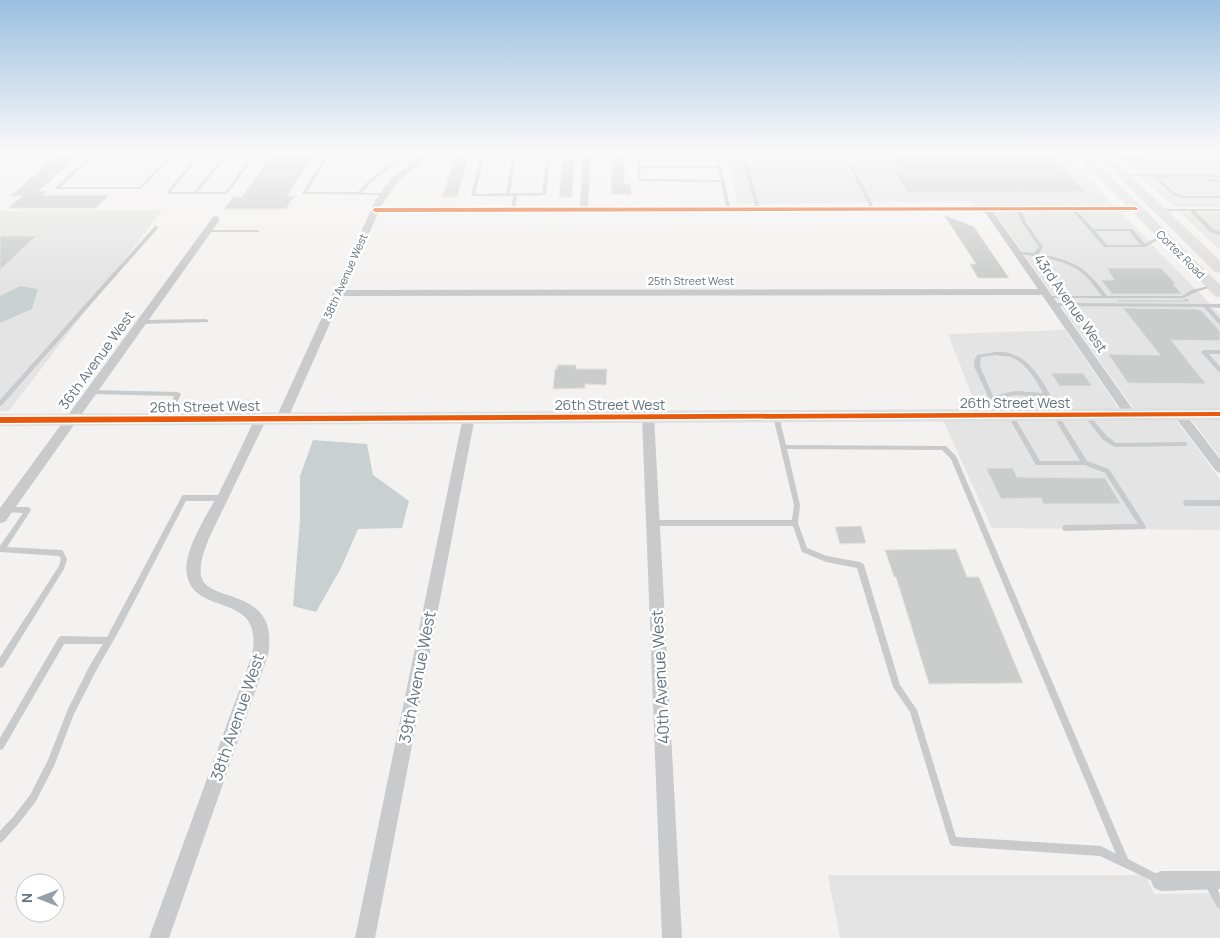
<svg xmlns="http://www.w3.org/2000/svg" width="1220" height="938" font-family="Manrope,sans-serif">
<rect width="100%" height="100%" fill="#f3f2f1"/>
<g fill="#e3e4e3">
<polygon points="727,151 1062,151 1114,206 977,207 972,201 738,204"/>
<polygon points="1113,151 1220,151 1220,207 1174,207"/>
<polygon points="162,210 9,411 0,411 0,323 32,309 38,289 20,286 0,296 0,211"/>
<polygon points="1119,211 1220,314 1220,410 1134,409 994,212"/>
<polygon points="1180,212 1220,212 1220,250"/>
<polygon points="1065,330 1119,409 955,410 973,398 948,334"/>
<polygon points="1175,419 1220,479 1220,530 992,528 943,420"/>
<polygon points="1191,419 1220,419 1220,457"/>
<polygon points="828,875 1146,875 1154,894 1220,893 1220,938 840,938"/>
</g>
<g fill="#c8d0d2">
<polygon points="20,286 38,289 32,309 0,323 0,296"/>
<polygon points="313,440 367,444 373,475 409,501 402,528 358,529 341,568 316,612 293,606 300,520 300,476"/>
</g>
<g fill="#cbcccc" stroke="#e2e2e0">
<polygon points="62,151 84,151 39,191 47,191 43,195 109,195 96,208 8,208 22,196 10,196"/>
<polygon points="275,151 316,151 287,196 294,196 286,209 224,209 233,197 242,197"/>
<polygon points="457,151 470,151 457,197 442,197"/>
<polygon points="563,151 575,151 572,197 559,197"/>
<polygon points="612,151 624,151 624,184 631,184 631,195 611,194"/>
<polygon points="888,151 1047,151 1085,192 907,192 894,170 899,170"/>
<polygon points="944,215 974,227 1009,278 978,278 970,264 976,264"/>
<polygon points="0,236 36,236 0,270"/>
<polygon points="1107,268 1161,268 1176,284 1173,284 1182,294 1112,294 1101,280 1114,280"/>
<polygon points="1187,298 1190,302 1118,302 1117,300 1183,300"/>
<polygon points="1123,308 1197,309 1202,311 1220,331 1220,341 1171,340 1206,384 1128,383 1108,354 1160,355"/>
<polygon points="557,365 576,365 576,369 607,369 606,385 585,384 585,388 553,389 555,369 557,369"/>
<polygon points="1051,373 1083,373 1092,386 1059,386"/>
<polygon points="986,468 1013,468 1017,477 1105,478 1121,504 1043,504 1041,498 1001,499"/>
<polygon points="861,526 866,543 840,544 835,527"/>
<polygon points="956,549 967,577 979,577 1023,683 929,684 896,577 894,577 885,550"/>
</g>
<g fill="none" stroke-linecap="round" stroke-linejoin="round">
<g fill="#c8cacb" fill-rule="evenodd">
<polygon points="95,151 99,151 61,187 139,187 173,151 177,151 141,189 56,189 56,187"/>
<polygon points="200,151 204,151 171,192 194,192 227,151 231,151 198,192 224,192 230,186 254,151 258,151 232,188 226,194 167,194 167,192"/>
<polygon points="328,151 332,151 307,192 358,192 370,179 408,151 412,151 372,181 362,193 385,193 385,195 303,194 302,193"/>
<path d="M 482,151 L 551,151 L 546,194 L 544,195 L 517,196 L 515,210 L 513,211 L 511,210 L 513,196 L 472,196 L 471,195 ZM 486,152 L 513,152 L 506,193 L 475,194 ZM 517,152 L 547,152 L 542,193 L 510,193 Z"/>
<polygon points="740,151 744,151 760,209 759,210 756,209"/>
<polygon points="841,151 845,151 875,209 874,210 871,209"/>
<path d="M 637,152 L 707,153 L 719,157 L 731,210 L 729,211 L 727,210 L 721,182 L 638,181 ZM 640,154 L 707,155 L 716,159 L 718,166 L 640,166 ZM 640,168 L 718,168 L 721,180 L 641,179 Z"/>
<polygon points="1106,158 1220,159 1220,161 1107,160 1105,159"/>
<polygon points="1124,174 1220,175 1220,177 1158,177 1175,193 1182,196 1220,196 1220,198 1181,198 1173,195 1153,176 1125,176 1123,175"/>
<polygon points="1206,178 1220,181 1220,183 1206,180"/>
<path d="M 1017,208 L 1020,209 L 1027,224 L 1043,247 L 1039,254 C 1055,257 1074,261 1086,272 C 1094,279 1100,287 1107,296 L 1182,296 L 1192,290 L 1213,285 L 1215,286 L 1196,292 L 1183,298 L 1046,298 L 1046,297 L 1048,296 L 1102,296 C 1095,287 1089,278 1081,272 C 1062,258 1037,257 1015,253 L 1015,252 L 1017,251 L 1034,253 L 1039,247 L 1023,224 L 1016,209 Z"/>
<path d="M 1072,208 L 1074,208 L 1093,229 L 1132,229 L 1145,244 L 1161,235 L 1165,236 L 1145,247 L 1104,247 L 1072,210 ZM 1095,231 L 1129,231 L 1141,245 L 1107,245 Z"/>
<polygon points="1159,209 1220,209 1220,211 1195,211 1213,229 1220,232 1220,235 1209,231 1190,211 1160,211 1158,210"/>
<polygon points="155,226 159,227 2,405 0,406 0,400"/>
<polygon points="205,230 258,230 260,231 258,232 207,232 205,231"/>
<polygon points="1054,303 1220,304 1220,308 1209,307 1220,319 1220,324 1218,323 1204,307 1052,306 1052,304"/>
<polygon points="206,319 208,320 208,322 142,324 139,322 142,320"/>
<polygon points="1204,350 1220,350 1220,354 1209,354 1220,367 1220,372 1218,371 1202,353 1201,352"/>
<path d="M 996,352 C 1001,352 1007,352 1012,354 C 1036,362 1049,394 1061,414 L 1059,416 L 1087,461 L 1109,469 L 1145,525 L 1146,527 L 1145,529 L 1065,531 L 1063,530 L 1062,528 L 1063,526 L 1065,525 L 1138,524 L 1105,473 L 1085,465 L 1036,465 L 1008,416 L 1009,415 L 1013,415 L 1040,461 L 1080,461 L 1052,414 L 1054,412 L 1045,397 L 1015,395 L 995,399 L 1002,415 L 1001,416 L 997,416 L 974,366 L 974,361 L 977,355 ZM 996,355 C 1000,356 1004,356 1008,356 C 1025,361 1035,379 1043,393 L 1015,391 L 993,396 L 980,366 L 980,361 L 981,357 Z"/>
<polygon points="92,390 178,392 181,394 170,419 167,421 164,419 174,396 92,394 89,392"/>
<polygon points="1086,413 1088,414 1107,436 1116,443 1185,442 1188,444 1185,446 1115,447 1103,440 1084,416 1083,415 1084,414"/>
<path d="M 776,414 L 779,416 L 786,445 L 944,446 L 946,446 L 956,456 L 1128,859 L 1163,877 L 1165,880 L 1163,883 L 1160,885 L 1157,883 L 1100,856 L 953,846 L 950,844 L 910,712 L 893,687 L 857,568 L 826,562 L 802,552 L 793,526 L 653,526 L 651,525 L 650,523 L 651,521 L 653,520 L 792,520 L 794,505 L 773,416 ZM 787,449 L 942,450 L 951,459 L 1116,854 L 1101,846 L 956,837 L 917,710 L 900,685 L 864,565 L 862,563 L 860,562 L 827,556 L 807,548 L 798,523 L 800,505 Z"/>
<polygon points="184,495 223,495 225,496 226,498 225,500 223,501 186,501 121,627 96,671 74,714 54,766 36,801 20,822 3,841 0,843 0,831 14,816 30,795 48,760 68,709 90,665 103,644 64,644 3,749 0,750 0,738 59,637 62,636 107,637 182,496"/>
<polygon points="1186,500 1220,500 1220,506 1186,506 1184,505 1183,503 1184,501"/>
<polygon points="6,507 28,507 30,508 31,510 7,547 61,550 63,551 67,559 64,569 3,667 0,668 0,657 59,566 61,559 59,556 0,552 0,546 23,513 4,512 3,510 4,508"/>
<path d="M 1209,878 C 1220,884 1220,898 1220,909 L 1217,907 L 1204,883 L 1206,880 Z"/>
</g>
<g fill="#c8cacb" fill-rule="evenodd">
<path d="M 427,151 L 436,151 L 398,181 L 380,207 L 580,207 L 583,151 L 591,151 L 588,207 L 1138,207 L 1139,209 L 1135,212 L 993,212 L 1136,414 L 1134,417 L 1126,417 L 1042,295 L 342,296 L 288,418 L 282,422 L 278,421 L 276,418 L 376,199 L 392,177 ZM 585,212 L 985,212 L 1038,289 L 344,290 L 378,213 Z"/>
<polygon points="216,216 219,217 219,221 5,522 0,523 0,508 213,217"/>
<polygon points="1179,410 1183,411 1220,459 1220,473 1216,471 1175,417 1173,414"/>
<polygon points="648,412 654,416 682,938 662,938 642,416"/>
<polygon points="469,413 475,417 375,938 355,938 463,417"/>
<path d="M 261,414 L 267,418 L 209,538 C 205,549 199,563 201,576 C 208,605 280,585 268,655 L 169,938 L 149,938 L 252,655 C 265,590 195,618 187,575 C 182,551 209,512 220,491 C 232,467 244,442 255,418 Z"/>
<polygon points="1161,871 1220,871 1220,889 1161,891 1154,888 1151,881 1154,874"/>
</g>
<g fill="#dededf" fill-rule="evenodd">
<polygon points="1073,151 1085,151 1220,285 1220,297 1215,296"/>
<polygon points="1093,151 1105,151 1220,261 1220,273 1215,272"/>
<polygon points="1220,408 1220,420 0,426 0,414"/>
</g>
<g stroke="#fff" stroke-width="3">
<g id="cycleway">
<polygon points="1135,207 1138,209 1137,210 375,212 372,210 375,208"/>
<polygon points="1220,412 1220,416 0,423 0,417"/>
</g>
</g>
<use href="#cycleway" fill="#e8590c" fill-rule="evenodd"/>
</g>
<linearGradient id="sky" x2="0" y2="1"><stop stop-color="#9bbfdf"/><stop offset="0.54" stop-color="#faf9f9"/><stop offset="1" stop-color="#faf9f9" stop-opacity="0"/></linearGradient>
<rect width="1220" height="282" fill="url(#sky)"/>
<g text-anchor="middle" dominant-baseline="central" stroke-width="5" stroke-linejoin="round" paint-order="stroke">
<g font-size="11" fill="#64757f" stroke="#fff">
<text transform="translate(1181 254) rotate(45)">Cortez Road</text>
<text transform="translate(345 276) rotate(-66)">38th Avenue West</text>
<text x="691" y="280">25th Street West</text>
</g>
<g font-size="14" fill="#64757f" stroke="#fff">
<text transform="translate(1071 303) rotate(55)">43rd Avenue West</text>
<text transform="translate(96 360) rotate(-54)">36th Avenue West</text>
<text x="1015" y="402">26th Street West</text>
<text x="610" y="404">26th Street West</text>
<text transform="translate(205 406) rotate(-1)">26th Street West</text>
</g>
<g font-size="16" fill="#64757f" stroke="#fff">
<text transform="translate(417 677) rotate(-79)">39th Avenue West</text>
<text transform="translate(660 677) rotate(-93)">40th Avenue West</text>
<text transform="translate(237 717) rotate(-71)">38th Avenue West</text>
</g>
</g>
<g transform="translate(40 898) rotate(270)"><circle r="24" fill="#ffffff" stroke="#c1c8cc"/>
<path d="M0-4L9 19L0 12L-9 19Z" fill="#96a1a7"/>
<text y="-8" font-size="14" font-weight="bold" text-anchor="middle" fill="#64757f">N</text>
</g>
</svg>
